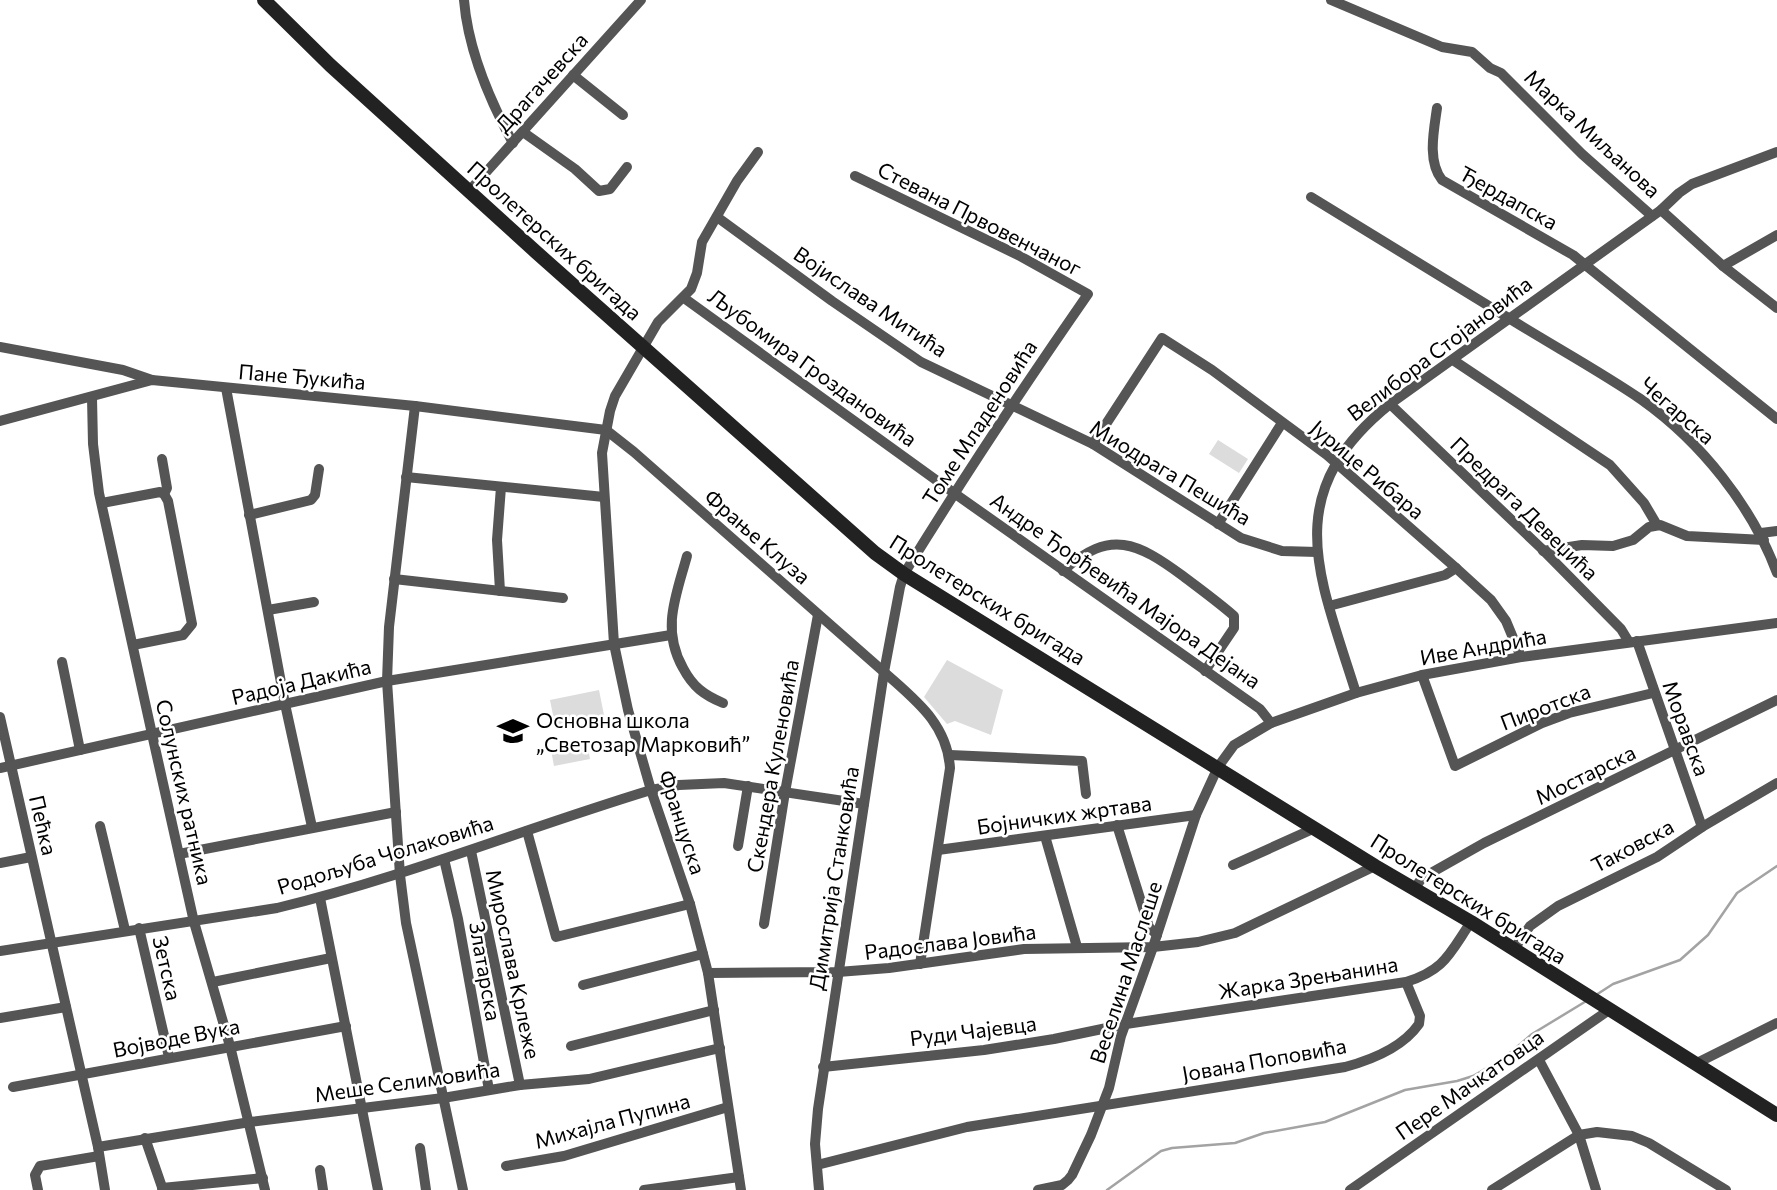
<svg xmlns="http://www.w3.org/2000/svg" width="1777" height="1190" font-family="Commissioner,sans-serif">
<rect width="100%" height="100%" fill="#fff"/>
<g fill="#dcdcdc">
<polygon points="1218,440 1248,459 1239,473 1209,454"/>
<polygon points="947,660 1003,690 991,735 955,721 947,724 924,697"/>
<polygon points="599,690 604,715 555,725 550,700"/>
<polygon points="587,743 590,759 554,766 551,750"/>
</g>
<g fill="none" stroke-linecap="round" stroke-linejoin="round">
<g stroke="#a3a3a3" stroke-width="2.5">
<polyline points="1596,995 1613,984 1680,960 1708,935 1737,893 1777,866"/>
<polyline points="1107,1190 1161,1151 1172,1148 1235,1143 1264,1133 1325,1122 1405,1090 1457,1081 1473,1076 1504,1058 1532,1034 1588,1000"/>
</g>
<g stroke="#555" stroke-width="10">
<path d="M 464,0 C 468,50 489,99 513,143"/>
<polyline points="1331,0 1442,47 1472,52 1490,68 1501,73 1582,154 1652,216"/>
<polyline points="573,75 623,115"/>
<path d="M 1437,108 C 1434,130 1427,161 1442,180 L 1573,255 L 1777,419"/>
<polyline points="523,132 575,169 599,191 610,189 627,167"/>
<polyline points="470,190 641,0"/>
<path d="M 1311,197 C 1379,239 1447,280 1515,322 C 1557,348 1601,372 1642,400 C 1701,442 1752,506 1777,573"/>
<polyline points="1661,210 1723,266 1777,308"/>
<polyline points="717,217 832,301 921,362 1093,444 1241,538 1282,551 1317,552"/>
<polyline points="1723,266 1777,235"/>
<polyline points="684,298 954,493 1260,709 1271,723"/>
<polyline points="0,347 123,370 152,380"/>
<polyline points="1453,360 1610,465 1644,503 1657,525"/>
<polyline points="226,388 285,704 312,827"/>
<polyline points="92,398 93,444 99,493 152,734 194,922 230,1046 265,1190"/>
<polyline points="1390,404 1541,548 1621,629 1629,642"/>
<polyline points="415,406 389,627 387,681 400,875 406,923 463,1190"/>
<path d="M 0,421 L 152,380 L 415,406 L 606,430 L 634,452 L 884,672 C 915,700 947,723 950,768 L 920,964"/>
<polyline points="1093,444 1162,338 1212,370 1327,455 1456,568 1491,600 1506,621 1521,657"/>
<polyline points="162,459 167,488 164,494"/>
<polyline points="406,477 604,497"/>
<polyline points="102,503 160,492 164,494 168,501 192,624 183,635 133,645"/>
<polyline points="249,515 311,500 315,495 319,469"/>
<polyline points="1218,524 1282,423"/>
<polyline points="1761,533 1777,531"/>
<polyline points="1543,551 1582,545 1613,546 1633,540 1649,527 1660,525 1687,536 1764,540"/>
<path d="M 687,556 C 676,596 661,629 683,668 C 693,687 704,695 723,703"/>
<path d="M 1063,571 C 1110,528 1138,543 1183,576 C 1200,589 1218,602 1234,616 L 1234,628 L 1205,671"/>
<polyline points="394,579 563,598"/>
<polyline points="500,591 497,540 501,487"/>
<polyline points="1329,606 1445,575 1456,568"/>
<polyline points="268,610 314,602"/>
<polyline points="1637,641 1702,827"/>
<polyline points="62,662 80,750"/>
<polyline points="1422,675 1455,766 1542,723 1569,713 1653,693"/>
<path d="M 1356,693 C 1320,577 1277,495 1390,404 L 1661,210 L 1679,193 L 1692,184 L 1777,152"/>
<polyline points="0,717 98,1147 105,1190"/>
<polyline points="950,755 1082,761 1086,794"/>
<polyline points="0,768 387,681 671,635"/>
<polyline points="1117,825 1149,927 1157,935"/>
<polyline points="100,826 125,930"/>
<polyline points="527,831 556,937 690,904"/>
<polyline points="1045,836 1077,947"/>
<polyline points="738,846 748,786"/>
<polyline points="938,850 1196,815"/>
<polyline points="471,851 520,1085"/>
<polyline points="179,854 396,812"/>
<polyline points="444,859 458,919 489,1090"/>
<polyline points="0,863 31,857"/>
<polyline points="1233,865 1315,828"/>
<polyline points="1414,889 1422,878 1484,843 1777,700"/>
<polyline points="320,898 378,1190"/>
<polyline points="764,924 785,792 818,615"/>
<polyline points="139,928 169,1057"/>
<polyline points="1514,949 1530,926 1558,906 1657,857 1702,827 1777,783"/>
<path d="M 0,951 L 277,908 C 405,877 526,828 651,790 L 679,785 L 724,783 L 864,804"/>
<polyline points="708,973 838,972 889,968 1024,949 1153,947 1198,942 1235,933 1375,866"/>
<polyline points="213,982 331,958"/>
<polyline points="583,985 703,954"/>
<polyline points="0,1018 66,1007"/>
<polyline points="571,1046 714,1010"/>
<polyline points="1539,1060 1579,1135 1596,1190"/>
<polyline points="1695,1064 1777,1023"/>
<path d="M 823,1067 L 984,1050 L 1054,1039 L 1126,1024 L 1406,982 C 1445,970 1449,954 1471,922"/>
<polyline points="13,1087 346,1026"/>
<polyline points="145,1138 163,1190"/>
<polyline points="98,1147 250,1122 443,1098 520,1085 589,1079 720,1048"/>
<polyline points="420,1148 426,1190"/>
<path d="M 817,1165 L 967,1127 L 1345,1067 C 1371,1060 1403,1047 1419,1024 L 1420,1016 L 1406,982"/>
<polyline points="506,1166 564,1156 728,1107"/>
<polyline points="320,1170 323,1190"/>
<polyline points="162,1188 263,1178"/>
<polyline points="38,1190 35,1175 40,1166 99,1156"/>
<polyline points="644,1190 739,1177"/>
<polyline points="741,1190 708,973 690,904 651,790 628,710 614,644 602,453 610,411 615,396 658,322 691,289 697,273 702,242 737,181 758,152"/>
<path d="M 819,1190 L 815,1144 L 818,1109 L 884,672 L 900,587 L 904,574 C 963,478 1024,386 1088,294 L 1018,255 L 855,176"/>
<polyline points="1038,1190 1062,1185 1068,1180 1072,1175 1091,1135 1109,1088 1121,1036 1153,947 1196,815 1218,767 1234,745 1271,723 1356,693 1422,675 1521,657 1777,623"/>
<polyline points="1350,1190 1609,1010"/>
<polyline points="1492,1190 1579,1135 1597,1132 1632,1136 1649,1143 1726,1190"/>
</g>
<polyline stroke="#222" stroke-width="14" points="264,0 330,65 536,252 875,553 904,574 1375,866 1471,922 1777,1115"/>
</g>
<defs>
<g id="school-bare" transform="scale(2.415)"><path d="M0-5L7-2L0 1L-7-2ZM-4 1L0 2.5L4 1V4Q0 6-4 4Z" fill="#000" stroke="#fff" stroke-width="2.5" paint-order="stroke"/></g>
</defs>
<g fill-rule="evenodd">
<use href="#school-bare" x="513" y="731"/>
</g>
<g text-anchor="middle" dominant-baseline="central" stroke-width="5" stroke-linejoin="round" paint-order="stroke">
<g font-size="21" fill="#000" stroke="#fff">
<text transform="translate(541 82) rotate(-48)">Драгачевска</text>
<text transform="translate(1593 133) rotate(43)">Марка Миљанова</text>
<text transform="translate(1509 197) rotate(29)">Ђердапска</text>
<text transform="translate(980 218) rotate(27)">Стевана Првовенчаног</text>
<text transform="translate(555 240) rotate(42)">Пролетерских бригада</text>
<text transform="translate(871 301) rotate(34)">Војислава Митића</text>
<text transform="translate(1439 348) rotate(-37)">Велибора Стојановића</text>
<text transform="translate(813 367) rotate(36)">Љубомира Гроздановића</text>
<text transform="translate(302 376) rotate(5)">Пане Ђукића</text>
<text transform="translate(1678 410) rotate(41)">Чегарска</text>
<text transform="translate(979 422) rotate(-57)">Томе Младеновића</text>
<text transform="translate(1368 469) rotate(40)">Јурице Рибара</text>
<text transform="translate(1171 472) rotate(31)">Миодрага Пешића</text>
<text transform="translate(1525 508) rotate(44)">Предрага Девеџића</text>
<text transform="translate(758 536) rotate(41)">Фрање Клуза</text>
<text transform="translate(1126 590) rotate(35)">Андре Ђорђевића Мајора Дејана</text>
<text transform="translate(988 599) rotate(32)">Пролетерских бригада</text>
<text transform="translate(1483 646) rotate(-10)">Иве Андрића</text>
<text transform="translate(301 681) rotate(-13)">Радоја Дакића</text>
<text transform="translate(1545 706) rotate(-21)">Пиротска</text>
<text transform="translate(1687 728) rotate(70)">Моравска</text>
<text transform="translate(772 766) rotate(-80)">Скендера Куленовића</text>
<text transform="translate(1585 774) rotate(-26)">Мостарска</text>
<text transform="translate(185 792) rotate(77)">Солунских ратника</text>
<text transform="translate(1064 814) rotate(-8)">Бојничких жртава</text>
<text transform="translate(683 822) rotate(72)">Француска</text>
<text transform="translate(44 825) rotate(77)">Пећка</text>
<text transform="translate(1632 845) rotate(-28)">Таковска</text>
<text transform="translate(385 854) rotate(-17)">Родољуба Чолаковића</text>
<text transform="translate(833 878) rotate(-81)">Димитрија Станковића</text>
<text transform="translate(1469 898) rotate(32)">Пролетерских бригада</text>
<text transform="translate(950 941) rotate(-7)">Радослава Јовића</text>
<text transform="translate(514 964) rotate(78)">Мирослава Крлеже</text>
<text transform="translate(168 968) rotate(77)">Зетска</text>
<text transform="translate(486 971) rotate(80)">Златарска</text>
<text transform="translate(1125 972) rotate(-72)">Веселина Маслеше</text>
<text transform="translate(1308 977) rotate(-9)">Жарка Зрењанина</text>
<text transform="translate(973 1030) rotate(-7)">Руди Чајевца</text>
<text transform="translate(176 1037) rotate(-11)">Војводе Вука</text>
<text transform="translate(1264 1059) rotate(-10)">Јована Поповића</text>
<text transform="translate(407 1081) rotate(-8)">Меше Селимовића</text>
<text transform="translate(1469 1084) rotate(-35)">Пере Мачкатовца</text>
<text transform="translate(612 1120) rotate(-15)">Михајла Пупина</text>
</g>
<g font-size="21" fill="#000" stroke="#fff" text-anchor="start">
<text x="536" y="719">Основна школа<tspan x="536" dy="24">„Светозар Марковић”</tspan></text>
</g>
</g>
</svg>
